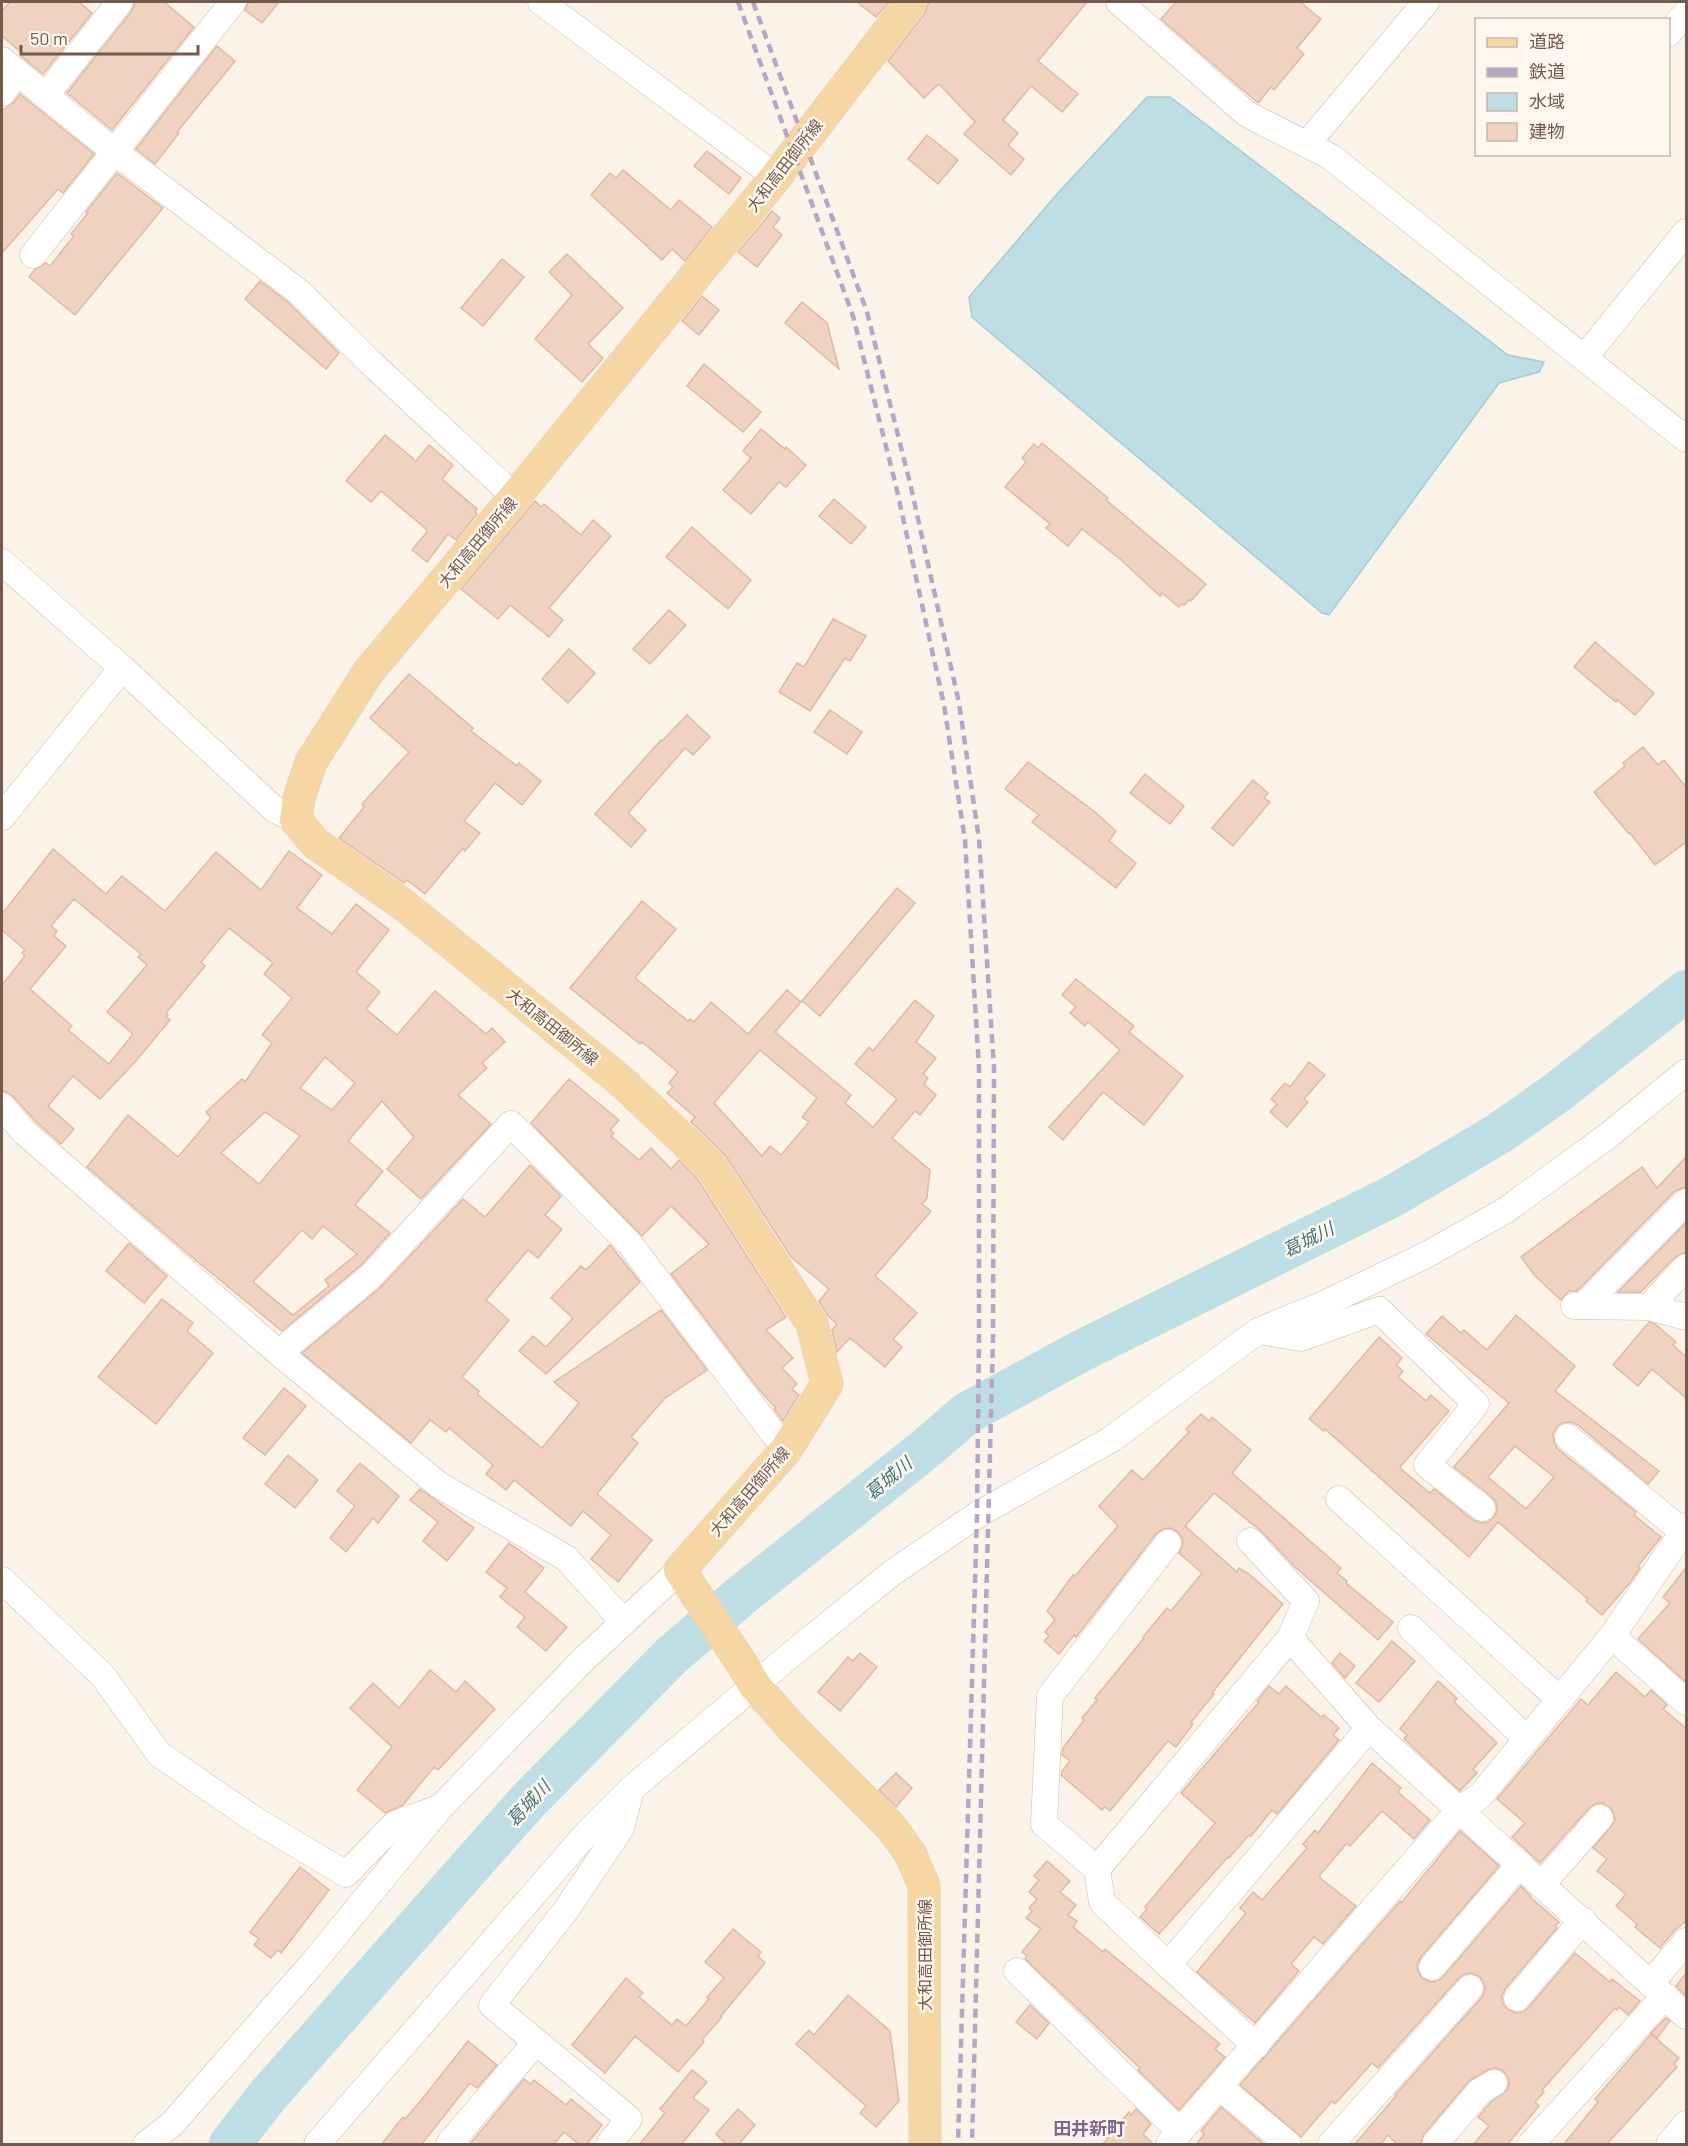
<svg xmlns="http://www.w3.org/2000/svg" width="1688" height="2146" font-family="Barlow,'Noto Sans JP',sans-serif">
<rect width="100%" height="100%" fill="#fbf3e7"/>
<polygon fill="#bcdee4" stroke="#a3cdd5" stroke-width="1.5" points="1147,97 1170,97 1508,355 1544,362 1539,372 1499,383 1329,615 1322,613 972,317 969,297 1057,194"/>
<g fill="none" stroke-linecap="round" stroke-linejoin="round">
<polyline stroke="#bcdee4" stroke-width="42" points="230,2144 269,2094 527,1802 671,1656 743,1594 924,1450 967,1413 1081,1351 1393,1196 1498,1134 1555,1094 1686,991"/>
</g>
<g fill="#efd2c0" stroke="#e1b9a1" stroke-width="1.5" fill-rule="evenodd">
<polygon points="10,2 79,2 92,13 43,74 21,56 23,54 2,36 2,11"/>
<polygon points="135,2 164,2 194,27 112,130 67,93 132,11"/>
<polygon points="248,2 279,2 262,23 245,10"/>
<polygon points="857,2 889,2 876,17"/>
<polygon points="929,2 1087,2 1038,61 1078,94 1062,112 1031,86 1003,120 1018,133 1008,145 1024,159 1011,175 964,134 975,122 939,84 924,98 888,61 925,13"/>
<polygon points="1176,2 1300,2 1321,19 1297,48 1304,54 1274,90 1271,87 1258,103 1161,19"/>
<polygon points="217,46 235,61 177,132 179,133 155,164 136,149"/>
<polygon points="20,94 94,154 63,193 58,189 2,253 2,111 14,102"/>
<polygon points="927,135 958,160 938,184 908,159"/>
<polygon points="707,151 741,178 729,194 694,166"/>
<polygon points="623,170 671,210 679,200 712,227 685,261 672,249 662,260 591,195 610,173 616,178"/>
<polygon points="117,173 163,208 75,315 29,277 35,269 46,263 50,266 74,236 71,234 88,213 86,212"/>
<polygon points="772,211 780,218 773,227 782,235 757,267 738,252"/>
<polygon points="567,254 623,308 588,344 603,358 582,382 535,339 572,295 549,272"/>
<polygon points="502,259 524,277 483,326 461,308"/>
<polygon points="260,281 289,303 339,353 326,369 245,299"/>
<polygon points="702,296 719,310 699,335 682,321"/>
<polygon points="802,302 827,323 839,369 785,323"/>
<polygon points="704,364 761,412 743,432 687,386"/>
<polygon points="761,429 785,449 786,447 806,465 786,487 779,482 751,514 723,490 751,458 743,451"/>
<polygon points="385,435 416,461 429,445 453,465 442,479 477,509 475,512 477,514 456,540 448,534 427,562 412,550 427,532 426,529 381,491 371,502 346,481"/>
<polygon points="1042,443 1108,498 1106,500 1206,584 1191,601 1190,599 1184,605 1182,604 1179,607 1162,593 1160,596 1120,559 1082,529 1068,546 1046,528 1050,524 1005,487 1026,462 1022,458 1034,444 1038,448"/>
<polygon points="834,499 866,527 851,544 819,516"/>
<polygon points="535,501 541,507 544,504 581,535 593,520 611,536 549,608 563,620 549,637 510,605 498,619 461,589"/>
<polygon points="692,527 751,580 728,609 666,557"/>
<polygon points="669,610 686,625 650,664 633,649"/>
<polygon points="833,619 866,636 850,661 845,658 810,711 779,692 797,663 804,667"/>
<polygon points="1595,642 1654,693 1635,715 1617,700 1616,702 1574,667"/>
<polygon points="569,649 595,673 568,703 542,679"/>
<polygon points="409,674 473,728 471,731 517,766 519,763 541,781 522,805 495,783 464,821 480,833 465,851 463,848 425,894 407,880 404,883 339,838 364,807 362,804 409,752 370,718"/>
<polygon points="830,710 862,732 847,754 814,732"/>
<polygon points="687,715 710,737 693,755 685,748 628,813 646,830 631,847 595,814 661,740 662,741"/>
<polygon points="1643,747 1658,765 1664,760 1686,787 1686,842 1655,865 1630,833 1629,834 1594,792 1625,766 1623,763"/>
<polygon points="1028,762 1095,812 1116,831 1109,841 1136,863 1116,888 1032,822 1039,815 1005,789"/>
<polygon points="1145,774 1184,806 1170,824 1130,793"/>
<polygon points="1253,780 1268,793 1264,798 1270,802 1233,846 1212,828"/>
<path d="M 53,849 L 106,894 L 122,876 L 165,911 L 216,852 L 261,890 L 289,851 L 322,875 L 297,908 L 332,934 L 356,904 L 389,930 L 356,972 L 380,992 L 366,1009 L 397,1035 L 435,991 L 486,1034 L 492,1028 L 505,1042 L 482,1063 L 487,1068 L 458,1095 L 491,1124 L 421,1199 L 387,1169 L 414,1137 L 382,1101 L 348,1141 L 383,1171 L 355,1205 L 390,1233 L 360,1266 L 282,1331 L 186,1252 L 87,1167 L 128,1115 L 178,1157 L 211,1118 L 206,1112 L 242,1079 L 245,1082 L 272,1043 L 262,1035 L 292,998 L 264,974 L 273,963 L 229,928 L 201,962 L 205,966 L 166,1013 L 168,1015 L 166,1017 L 170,1020 L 136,1061 L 100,1099 L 73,1076 L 48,1106 L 74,1129 L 61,1144 L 35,1121 L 13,1096 L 2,1090 L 2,985 L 25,956 L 22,953 L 25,950 L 2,930 L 2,914 ZM 74,899 L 141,954 L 138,957 L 147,965 L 107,1012 L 133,1034 L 109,1064 L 68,1030 L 72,1026 L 30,989 L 66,946 L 54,936 L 57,931 L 51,926 ZM 325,1057 L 355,1083 L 332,1110 L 300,1088 ZM 265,1112 L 300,1136 L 259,1184 L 221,1153 ZM 323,1226 L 357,1254 L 325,1280 L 329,1286 L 293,1315 L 253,1282 L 302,1230 L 312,1239 Z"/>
<polygon points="897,888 915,903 820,1016 802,1001"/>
<path d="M 642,901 L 676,929 L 635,978 L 688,1021 L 690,1019 L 694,1022 L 711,1002 L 748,1034 L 787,990 L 801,1002 L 775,1032 L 851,1095 L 845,1103 L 873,1127 L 897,1099 L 855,1064 L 869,1047 L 873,1051 L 915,1000 L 934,1016 L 916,1042 L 936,1058 L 923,1074 L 928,1078 L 924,1084 L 936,1095 L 920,1115 L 915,1111 L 892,1138 L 930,1170 L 927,1198 L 922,1204 L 931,1211 L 875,1276 L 917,1313 L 893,1339 L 902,1347 L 885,1367 L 850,1338 L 837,1352 L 832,1330 L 837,1324 L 828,1316 L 819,1301 L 829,1289 L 791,1257 L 726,1156 L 691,1122 L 695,1117 L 667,1093 L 673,1087 L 669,1083 L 678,1072 L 642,1042 L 640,1044 L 570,988 ZM 760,1050 L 817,1098 L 802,1117 L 809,1122 L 781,1155 L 770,1146 L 762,1156 L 714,1103 Z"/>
<polygon points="1076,979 1134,1026 1129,1032 1183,1076 1144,1125 1103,1092 1063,1140 1049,1127 1120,1050 1088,1022 1085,1026 1070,1013 1076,1007 1062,995"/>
<polygon points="1309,1062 1325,1075 1304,1099 1308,1102 1287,1127 1270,1112 1277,1104 1271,1099 1285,1083 1290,1087"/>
<polygon points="569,1079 619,1120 610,1130 614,1133 611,1136 639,1160 651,1148 671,1169 679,1160 697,1178 786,1317 766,1330 793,1358 782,1368 797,1384 792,1389 799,1395 783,1421 774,1409 776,1408 761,1392 671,1274 709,1244 671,1206 642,1236 531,1123"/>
<polygon points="1686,1157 1686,1187 1675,1191 1577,1291 1569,1291 1561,1300 1535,1276 1521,1257 1642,1167 1657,1188"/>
<polygon points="530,1165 561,1196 545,1215 562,1229 538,1258 528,1250 486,1300 509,1320 462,1377 479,1391 477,1394 542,1448 579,1403 554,1382 661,1310 707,1370 665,1398 631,1437 638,1443 597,1494 652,1540 618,1582 591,1559 611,1535 583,1511 571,1526 514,1480 506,1490 486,1474 493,1465 449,1428 446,1432 430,1420 411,1443 302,1353 381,1287 463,1199 485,1217"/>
<polygon points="1686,1223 1686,1252 1675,1257 1641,1292 1618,1292"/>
<polygon points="129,1243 167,1276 144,1303 106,1271"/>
<polygon points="610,1245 640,1282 546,1374 519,1351 533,1336 546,1347 573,1318 551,1298 581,1266 586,1270"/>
<polygon points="162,1299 193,1323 187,1331 213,1353 156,1424 98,1377"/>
<path d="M 1516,1315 L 1575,1366 L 1555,1391 L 1659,1471 L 1648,1484 L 1578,1425 L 1571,1422 L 1562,1423 L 1557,1427 L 1553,1434 L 1554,1442 L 1558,1449 L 1630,1507 L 1636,1512 L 1634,1515 L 1661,1537 L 1638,1566 L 1640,1568 L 1629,1584 L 1602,1615 L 1586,1601 L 1588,1599 L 1498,1522 L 1469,1557 L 1325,1429 L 1324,1431 L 1309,1419 L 1379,1337 L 1402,1358 L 1396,1365 L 1403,1371 L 1398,1377 L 1426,1401 L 1431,1395 L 1449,1411 L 1400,1467 L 1401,1469 L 1430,1493 L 1434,1489 L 1473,1520 L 1480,1523 L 1488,1522 L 1494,1517 L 1497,1511 L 1496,1502 L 1491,1496 L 1454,1467 L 1509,1403 L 1426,1334 L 1442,1316 L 1461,1333 L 1464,1330 L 1487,1350 ZM 1515,1446 L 1554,1477 L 1526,1509 L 1488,1477 Z"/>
<polygon points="1649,1322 1655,1324 1676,1342 1673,1345 1686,1357 1686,1398 1652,1369 1638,1386 1613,1365"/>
<polygon points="284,1388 306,1406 265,1455 243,1438"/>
<polygon points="1201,1414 1209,1421 1212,1417 1251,1450 1232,1473 1341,1568 1337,1573 1347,1581 1346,1583 1393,1622 1378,1640 1295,1567 1261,1531 1214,1493 1185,1526 1237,1572 1239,1568 1249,1574 1283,1604 1212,1693 1214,1694 1191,1722 1193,1724 1176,1747 1168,1741 1110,1811 1105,1807 1102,1810 1061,1775 1062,1771 1070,1761 1062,1755 1063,1748 1084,1720 1082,1718 1097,1700 1095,1698 1144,1638 1143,1637 1167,1608 1171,1611 1202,1573 1179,1553 1183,1544 1182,1538 1178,1532 1171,1528 1163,1529 1156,1534 1076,1637 1074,1635 1059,1654 1044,1641 1049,1636 1045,1632 1055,1620 1047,1611 1073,1575 1075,1576 1118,1526 1099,1506 1132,1470 1143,1480 1189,1432 1186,1429"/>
<polygon points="288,1455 318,1480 295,1508 265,1484"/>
<polygon points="360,1463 399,1496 378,1523 373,1518 346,1552 330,1538 355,1506 337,1491"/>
<polygon points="420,1489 474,1528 447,1561 423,1541 438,1522 410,1500"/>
<polygon points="509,1543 544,1568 525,1592 567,1627 546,1651 517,1627 525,1617 500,1597 507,1588 486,1572"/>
<polygon points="1686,1568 1686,1682 1638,1639 1670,1603 1663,1597"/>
<polygon points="1392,1641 1415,1661 1379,1702 1356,1683"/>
<polygon points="860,1653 877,1667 840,1711 818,1692 848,1657 853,1661"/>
<polygon points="1340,1653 1355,1666 1345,1678 1332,1663"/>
<polygon points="430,1670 456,1692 465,1681 495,1709 438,1770 434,1767 403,1805 385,1813 357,1790 392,1747 350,1708 373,1683 399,1708"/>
<polygon points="1616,1672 1645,1697 1651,1690 1667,1705 1663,1709 1686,1728 1686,1921 1674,1931 1660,1948 1635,1927 1637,1924 1616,1906 1626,1894 1597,1871 1607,1859 1593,1848 1615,1821 1614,1814 1610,1807 1602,1803 1595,1804 1589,1808 1540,1863 1512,1837 1525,1823 1497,1799 1581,1699 1588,1705"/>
<polygon points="1438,1681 1457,1698 1454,1702 1497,1743 1473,1769 1477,1773 1460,1791 1404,1739 1407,1735 1400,1729"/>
<polygon points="1269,1686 1279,1694 1286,1686 1321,1717 1324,1715 1339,1728 1333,1735 1339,1740 1277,1814 1272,1810 1251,1836 1249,1835 1229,1858 1228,1857 1159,1934 1140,1917 1147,1909 1145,1907 1215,1823 1181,1793 1259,1702 1257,1701"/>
<polygon points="1372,1763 1401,1788 1398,1792 1430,1820 1414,1839 1382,1811 1350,1846 1347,1843 1320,1875 1320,1878 1356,1906 1323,1944 1314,1937 1291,1964 1299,1971 1255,2023 1197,1972 1246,1913 1240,1908 1253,1892 1262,1900 1307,1848 1303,1844 1315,1830 1318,1833"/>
<polygon points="896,1773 912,1788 896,1807 879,1790"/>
<polygon points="1460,1831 1499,1866 1421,1957 1417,1965 1418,1971 1422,1978 1430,1982 1438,1981 1443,1977 1521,1886 1531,1896 1530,1897 1559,1922 1555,1926 1557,1928 1505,1989 1502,1996 1503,2004 1507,2009 1515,2013 1523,2012 1528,2008 1575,1953 1610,1982 1612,1979 1640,2001 1628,2015 1619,2007 1617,2010 1615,2008 1542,2090 1544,2092 1535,2102 1539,2106 1507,2145 1473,2145 1489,2126 1478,2117 1490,2103 1507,2090 1509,2082 1507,2075 1502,2070 1495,2068 1487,2070 1469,2081 1424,2134 1420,2145 1398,2145 1388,2135 1380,2145 1354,2145 1396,2096 1395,2095 1482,1997 1485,1990 1484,1984 1480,1977 1472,1973 1465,1974 1459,1978 1378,2068 1372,2063 1335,2104 1332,2101 1301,2137 1240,2085 1400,1901 1401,1903"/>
<polygon points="1047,1861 1070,1881 1060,1892 1076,1905 1068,1915 1077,1921 1073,1927 1103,1952 1105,1949 1220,2044 1215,2049 1225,2057 1179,2110 1138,2070 1140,2068 1025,1959 1027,1956 1022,1952 1041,1929 1026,1918 1032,1911 1029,1908 1037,1899 1029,1892 1039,1880 1034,1876"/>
<polygon points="300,1867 329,1890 281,1953 278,1950 271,1958 254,1945 259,1939 250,1932"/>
<polygon points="733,1929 761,1952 758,1956 765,1963 721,2016 722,2017 702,2040 704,2042 678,2072 635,2036 605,2073 572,2045 626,1978 643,1993 639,1997 672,2025 677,2019 686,2026 709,1999 707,1997 724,1978 705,1962"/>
<polygon points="1686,1973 1686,1996 1676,1986"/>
<polygon points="848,1995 890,2031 899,2101 876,2127 860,2113 866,2106 796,2044 809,2030 814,2035"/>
<polygon points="1030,2005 1049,2023 1037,2039 1016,2022"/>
<polygon points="1666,2018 1670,2021 1657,2038 1651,2033"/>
<polygon points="1651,2034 1679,2058 1674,2064 1677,2067 1606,2145 1563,2145 1598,2102 1595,2099"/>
<polygon points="468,2041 497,2065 477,2088 470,2083 421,2145 381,2145 403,2117 405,2119 423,2098"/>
<polygon points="692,2070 707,2082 693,2098 709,2110 681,2145 639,2145 665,2113 660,2109"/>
<polygon points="524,2079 531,2084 534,2080 566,2105 571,2099 602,2125 586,2145 580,2145 564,2132 553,2145 469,2145"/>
<polygon points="1221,2107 1265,2145 1196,2145 1204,2134 1201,2131"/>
<polygon points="738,2109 755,2125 738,2145 727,2145 716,2134"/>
<polygon points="1136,2109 1151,2124 1143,2134 1154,2145 1102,2145 1129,2112 1131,2115"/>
</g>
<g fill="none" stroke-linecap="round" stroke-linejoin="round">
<g stroke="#ccbbad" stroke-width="27">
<g id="minor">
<polyline points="541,2 776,177"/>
<polyline points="1119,2 1247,114 1331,157 1686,439"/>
<polyline points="1668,34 1686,13"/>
<polyline points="2,60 115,152 299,292 370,362 515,497"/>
<polyline points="2,93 17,73"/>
<polyline points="46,95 120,2"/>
<polyline points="1307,144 1426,2"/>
<polyline points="33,255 233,2"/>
<polyline points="1584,358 1686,232"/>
<polyline points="2,562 122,668 275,810 296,820"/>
<polyline points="2,817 122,668"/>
<polyline points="2,1106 24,1132 279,1353 439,1485 566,1558 624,1622"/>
<polyline points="1574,1306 1649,1307 1686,1317"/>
<polyline points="1583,1306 1686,1202"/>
<polyline points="1649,1307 1686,1267"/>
<polyline points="1259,1331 1301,1338 1379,1310 1476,1404 1427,1465 1482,1508"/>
<polyline points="279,1353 370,1277 511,1124 629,1243 786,1450"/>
<polyline points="1568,1437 1682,1531"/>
<polyline points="1339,1499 1560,1700"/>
<polyline points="1250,1541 1306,1601 1290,1638 1369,1728 1686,2016"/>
<polyline points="1168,1543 1050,1696 1044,1824 1097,1869 1102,1902 1168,1965 1369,1728"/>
<polyline points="2,1580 103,1676 159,1754 255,1820 346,1874 395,1824 439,1808"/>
<polyline points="1411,1628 1527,1739"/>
<polyline points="1612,1636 1686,1702"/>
<polyline points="1097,1869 1290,1638"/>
<polyline points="1542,1884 1600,1818"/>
<polyline points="1168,1965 1256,2046"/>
<polyline points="1432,1967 1520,1864"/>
<polyline points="1017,1971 1180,2132"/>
<polyline points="1651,1983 1686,1941"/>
<polyline points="1517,1998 1583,1920"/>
<polyline points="1220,2087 1288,2144"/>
<polyline points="146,2144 172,2124 312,1964 440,1808 584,1659 680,1570"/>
<polyline points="317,2144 587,1833 631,1789 787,1658 892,1573 977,1515 1110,1440 1258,1331 1324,1304 1428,1254 1506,1210 1609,1135 1686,1072"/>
<polyline points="449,2144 536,2042"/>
<polyline points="609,2144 629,2119 492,2005 566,1910 621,1828 631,1789"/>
<polyline points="1169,2144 1460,1809 1480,1796 1612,1636 1686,1527"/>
<polyline points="1331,2144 1470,1988"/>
<polyline points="1435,2144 1480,2091 1494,2083"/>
<polyline points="1531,2144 1665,1996"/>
<polyline points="1669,2144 1686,2124"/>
</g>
</g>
<g stroke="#d8d1cd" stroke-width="33">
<polyline id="major" points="911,2 776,177 515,497 369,671 311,762 299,798 296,820 315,843 405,906 621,1081 711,1166 812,1324 827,1384 786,1450 680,1570 744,1667 755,1686 793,1729 892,1828 911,1855 924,1886 925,2144"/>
</g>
<use href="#minor" stroke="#fff" stroke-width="26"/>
<use href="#major" stroke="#f6d7a3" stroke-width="32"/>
<g stroke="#b6a5c4" stroke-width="4.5" stroke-dasharray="9 6" stroke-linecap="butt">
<polyline points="738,2 853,316 896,486 944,705 965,840 979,1068 979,1338 977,1515 958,2144"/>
<polyline points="753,2 867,312 910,483 959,703 979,839 994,1068 993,1338 972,2144"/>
</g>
</g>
<g text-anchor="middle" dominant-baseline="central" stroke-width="5" stroke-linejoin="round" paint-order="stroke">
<g font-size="16" fill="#735a4c" stroke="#fef7ed">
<text transform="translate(784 165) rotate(-52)">大和高田御所線</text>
<text transform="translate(477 542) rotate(-50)">大和高田御所線</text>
<text transform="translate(553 1026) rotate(39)">大和高田御所線</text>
<text transform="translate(749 1491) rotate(-49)">大和高田御所線</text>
<text transform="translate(924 1955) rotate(-90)">大和高田御所線</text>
</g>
<g font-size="18" font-style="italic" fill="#44757f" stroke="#fef7ed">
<text transform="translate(1308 1239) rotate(-27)">葛城川</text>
<text transform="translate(888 1478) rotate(-40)">葛城川</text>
<text transform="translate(528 1803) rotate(-47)">葛城川</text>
</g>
<g font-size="18" font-weight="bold" fill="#81648f" stroke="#fef7ed">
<text x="1089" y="2128">田井新町</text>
</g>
</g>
<rect width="1688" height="2146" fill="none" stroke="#735a4c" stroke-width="6"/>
<rect x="1475" y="18" width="195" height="138" fill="#fef7ed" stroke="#c6b8ad" stroke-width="1.5"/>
<rect x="1487" y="38" width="30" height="9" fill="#f6d7a3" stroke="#c6b8ad" stroke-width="1.5"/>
<text x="1529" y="48" font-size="18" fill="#735a4c">道路</text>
<rect x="1487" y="68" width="30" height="9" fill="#b6a5c4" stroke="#c6b8ad" stroke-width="1.5"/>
<text x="1529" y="78" font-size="18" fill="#735a4c">鉄道</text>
<rect x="1487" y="93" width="30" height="18" fill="#bcdee4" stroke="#c6b8ad" stroke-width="1.5"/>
<text x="1529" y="108" font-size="18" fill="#735a4c">水域</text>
<rect x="1487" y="123" width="30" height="18" fill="#efd2c0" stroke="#c6b8ad" stroke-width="1.5"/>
<text x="1529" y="138" font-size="18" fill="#735a4c">建物</text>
<path d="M21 45v9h177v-9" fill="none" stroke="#735a4c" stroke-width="3"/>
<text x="30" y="45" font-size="18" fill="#735a4c" stroke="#fef7ed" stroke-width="4.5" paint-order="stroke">50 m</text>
</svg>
